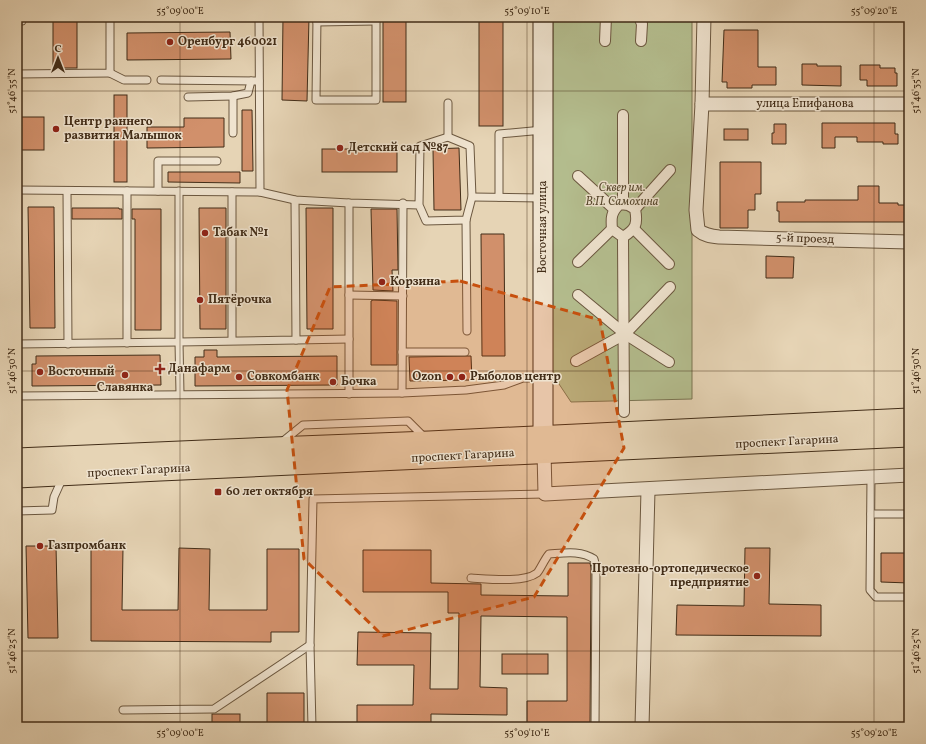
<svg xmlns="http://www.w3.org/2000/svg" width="926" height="744" font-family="Vollkorn,serif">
<rect width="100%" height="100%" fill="#e6d4b5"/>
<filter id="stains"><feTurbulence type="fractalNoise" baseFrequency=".005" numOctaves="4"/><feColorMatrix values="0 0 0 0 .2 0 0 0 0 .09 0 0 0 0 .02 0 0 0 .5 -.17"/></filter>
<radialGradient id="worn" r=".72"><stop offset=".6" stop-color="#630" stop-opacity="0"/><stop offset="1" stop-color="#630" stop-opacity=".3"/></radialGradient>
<polygon fill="#b4bd8e" stroke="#7b7553" points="553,17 692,17 692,399 571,402 551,372"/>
<g fill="#d1906b" stroke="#422d18">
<rect x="53" y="17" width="24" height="51"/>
<polygon points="283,17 309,17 307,101 282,100"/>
<rect x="383" y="17" width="23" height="85"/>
<rect x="479" y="17" width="24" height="109"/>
<polygon points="724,30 758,30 758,67 776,67 776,85 752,85 752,88 727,88 727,82 722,82"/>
<polygon points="230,32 231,59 127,60 127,33"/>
<polygon points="802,64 817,64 817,66 841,66 841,86 802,85"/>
<polygon points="860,65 880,65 880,68 895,68 895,73 897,73 897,86 867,86 867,80 860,80"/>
<rect x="114" y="95" width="13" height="87"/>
<polygon points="242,110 252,110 253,171 242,171"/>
<rect x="17" y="117" width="27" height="33"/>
<polygon points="184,118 224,118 224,147 147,148 147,127 184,127"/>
<polygon points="822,123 895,123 895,134 898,134 898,144 883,144 883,142 857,142 857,137 835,137 835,148 822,148"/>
<polygon points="774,124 786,124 786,144 772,144 772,133 774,133"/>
<rect x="724" y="129" width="24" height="11"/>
<polygon points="459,148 461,210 434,210 433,149"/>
<rect x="322" y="149" width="75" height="23"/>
<polygon points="720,162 761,162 761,194 755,194 755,210 748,210 748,228 720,228"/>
<polygon points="168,172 240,172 240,183 168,182"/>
<polygon points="858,186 879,186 879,203 898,203 898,205 907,205 907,222 779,222 779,211 777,211 777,202 805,202 805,200 858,200"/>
<polygon points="28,207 54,207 55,328 30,328"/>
<polygon points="72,208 119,208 119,209 122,209 122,219 72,219"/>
<polygon points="199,208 226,208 226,329 200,329"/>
<polygon points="306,208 333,208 333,329 307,329"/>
<polygon points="132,209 161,209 161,330 135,330 135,219 132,219"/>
<polygon points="371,209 397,209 398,270 392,270 393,291 373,290"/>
<polygon points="481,234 504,234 505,356 482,356"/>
<polygon points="766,256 794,257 793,278 766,278"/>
<polygon points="373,300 397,301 397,365 371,365 371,301"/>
<polygon points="204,350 217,350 217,357 337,356 337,385 195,386 195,357 204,357"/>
<polygon points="160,355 161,385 32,386 32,364 36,364 36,356"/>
<polygon points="468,356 471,356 472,380 410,381 409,357"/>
<polygon points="26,546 56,546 58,638 28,638"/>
<polygon points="91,548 123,548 122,610 178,610 179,548 210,549 209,610 267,610 267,549 299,549 299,632 271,632 271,642 91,641"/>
<polygon points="745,548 770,548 769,604 821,605 821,636 676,635 677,605 744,606"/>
<polygon points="363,550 431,550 431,583 481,584 481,595 568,596 568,563 590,563 591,568 590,727 527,727 527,701 567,701 567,617 481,616 480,687 507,688 507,715 431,714 431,727 357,727 357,705 413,705 414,665 357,665 358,632 431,633 430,689 458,689 459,613 448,613 448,592 363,592"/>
<polygon points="881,553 909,553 909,583 881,582"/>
<rect x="502" y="654" width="46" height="20"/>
<polygon points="267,693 304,693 304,727 282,727 282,725 267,725"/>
<rect x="212" y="714" width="28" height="13"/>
</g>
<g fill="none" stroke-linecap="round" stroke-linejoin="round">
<g stroke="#6b573f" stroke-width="9">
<g id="service">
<polyline points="317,17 316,100 376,100 376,17"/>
<polyline points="17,21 22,21"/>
<polyline points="317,22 376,21"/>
<polyline points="110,73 124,80 147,80"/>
<polyline points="17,74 110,73 110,17"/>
<polyline points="161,80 259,81"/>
<polyline points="188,97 233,96 248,93 251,81"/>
<polyline points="448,103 448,137"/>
<polyline points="233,133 233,96"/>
<polyline points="17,190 260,192 259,17"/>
<polyline points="67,191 68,344"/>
<polyline points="127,191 127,343"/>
<polyline points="158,191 158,161 217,161"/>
<polyline points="232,192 232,340"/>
<polyline points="260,192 295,200 349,203 419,205 426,221 466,220 472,197 470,146 448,137 420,146 419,205"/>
<polyline points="472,197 541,198"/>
<polyline points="499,197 499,134 543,130"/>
<polyline points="349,203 349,394"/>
<polyline points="466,220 467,331"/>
<polyline points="349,295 403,296"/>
<polyline points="296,340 349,339"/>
<polyline points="17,344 179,342 179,191"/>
<polyline points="402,352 465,352"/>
<polyline points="402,393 403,203"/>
<polyline points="180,394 179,342 296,340 295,200"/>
<polyline points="17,396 402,393 466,390 504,385 523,378 541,378"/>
<polyline points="282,442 303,425 408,421 425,438"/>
<polyline points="871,477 870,590 876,597 909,597"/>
<polyline points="17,511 52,510 54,497 63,477"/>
<polyline points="871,514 909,514"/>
<path d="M 471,578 C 488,579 524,583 537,573 C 540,570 544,560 549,554 C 564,553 581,550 594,559 L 596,567 L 595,727"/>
<polyline points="123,710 214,709 310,645"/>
<polyline points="312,727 310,645 313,499 545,494"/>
</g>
</g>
<g stroke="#6b573f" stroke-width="12">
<g id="pedestrian">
<polyline points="639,17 642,24 641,41"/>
<polyline points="605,41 606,17"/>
<polyline points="578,176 614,209"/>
<polyline points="623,204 623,115"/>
<polyline points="635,209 670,170"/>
<polyline points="634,229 669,264"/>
<path d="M 623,237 L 612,229 C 611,218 611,212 620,204 L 628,205 L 635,209 C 638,224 636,229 623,237 L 624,412"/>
<polyline points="578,262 612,229"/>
<polyline points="578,295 625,334 669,362"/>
<polyline points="576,361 625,334 670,287"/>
</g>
</g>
<g stroke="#6b573f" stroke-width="15">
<g id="minor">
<path d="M 704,17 L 702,104 L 696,210 L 698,230 C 704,235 710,236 719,237 L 909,242"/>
<polyline points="702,104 909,104"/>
<polyline points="544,452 545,494 909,475"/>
<polyline points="642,727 648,490"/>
</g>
</g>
<g stroke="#422d18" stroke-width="21">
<polyline id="secondary" points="543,436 543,17"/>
</g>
<g stroke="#422d18" stroke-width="23">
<g id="primary">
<polyline points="17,459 274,448 429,442 909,419"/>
<polyline points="17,477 160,470 909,436"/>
</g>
</g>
<use href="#service" stroke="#efe3cf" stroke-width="7"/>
<use href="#pedestrian" stroke="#efe3cf" stroke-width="10"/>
<use href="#minor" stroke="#efe3cf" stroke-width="13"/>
<use href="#secondary" stroke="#efe3cf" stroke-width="19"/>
<use href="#primary" stroke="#e6d4b5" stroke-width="21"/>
</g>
<path fill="#c7500e" fill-opacity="0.2" stroke="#c7500e" stroke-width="3" stroke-dasharray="8 5" stroke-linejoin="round" d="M 460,281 L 600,320 L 624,448 L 534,597 L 383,636 L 304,559 L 287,390 L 330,287 Z"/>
<path fill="none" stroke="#422d18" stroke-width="1" stroke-opacity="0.45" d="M 180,17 L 180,727M 527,17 L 527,727M 874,17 L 874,727M 17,91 L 909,91M 17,371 L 909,371M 17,651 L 909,651"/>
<g fill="#8f2418" stroke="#efe3cf" stroke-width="1.5">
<circle cx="170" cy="42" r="4"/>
<circle cx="56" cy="129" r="4"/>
<circle cx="340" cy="148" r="4"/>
<circle cx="205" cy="233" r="4"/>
<circle cx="382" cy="282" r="4"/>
<circle cx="200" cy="300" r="4"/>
<path d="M158 363h4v4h4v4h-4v4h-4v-4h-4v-4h4z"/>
<circle cx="40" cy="372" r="4"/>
<circle cx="125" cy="375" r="4"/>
<circle cx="239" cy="377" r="4"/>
<circle cx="450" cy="377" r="4"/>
<circle cx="462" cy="377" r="4"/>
<circle cx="333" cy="382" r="4"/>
<rect x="214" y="488" width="8" height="8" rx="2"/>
<circle cx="40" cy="546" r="4"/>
<circle cx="757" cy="576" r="4"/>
</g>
<g text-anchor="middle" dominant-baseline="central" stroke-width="3" stroke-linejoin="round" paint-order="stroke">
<g font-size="12" font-weight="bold" fill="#422d18" stroke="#efe3cf" text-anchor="start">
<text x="178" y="42">Оренбург 460021</text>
<text x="64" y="122">Центр раннего<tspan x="64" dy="14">развития Малышок</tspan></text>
<text x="348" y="148">Детский сад №87</text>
<text x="213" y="233">Табак №1</text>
<text x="390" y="282">Корзина</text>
<text x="208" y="300">Пятёрочка</text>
<text x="168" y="369">Данафарм</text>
<text x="48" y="372">Восточный</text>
<text x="247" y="377">Совкомбанк</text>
<text x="442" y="377" text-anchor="end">Ozon</text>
<text x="470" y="377">Рыболов центр</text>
<text x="341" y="382">Бочка</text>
<text x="125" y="388" text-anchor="middle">Славянка</text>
<text x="226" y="492">60 лет октября</text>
<text x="48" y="546">Газпромбанк</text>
<text x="749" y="569" text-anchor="end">Протезно-ортопедическое<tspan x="749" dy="14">предприятие</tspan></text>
</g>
<g font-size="12" fill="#422d18" stroke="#efe3cf">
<text x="805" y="104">улица Епифанова</text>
<text transform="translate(543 227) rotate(-90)">Восточная улица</text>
<text transform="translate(805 239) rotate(2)">5-й проезд</text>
<text transform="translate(787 442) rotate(-3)">проспект Гагарина</text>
<text transform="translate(463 456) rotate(-3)">проспект Гагарина</text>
<text transform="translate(139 471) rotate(-3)">проспект Гагарина</text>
</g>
<g font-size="12" font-style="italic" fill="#594a30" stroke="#efe3cf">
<text x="622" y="188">Сквер им.<tspan x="622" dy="14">В.П. Самохина</tspan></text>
</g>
</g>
<rect width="926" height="744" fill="none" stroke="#e6d4b5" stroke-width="44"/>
<g transform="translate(58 58)" stroke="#efe3cf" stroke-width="3" paint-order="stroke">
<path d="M0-3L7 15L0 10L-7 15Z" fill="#422d18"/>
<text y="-6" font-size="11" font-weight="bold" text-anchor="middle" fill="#422d18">С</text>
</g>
<rect x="22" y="22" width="882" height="700" fill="none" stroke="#422d18" stroke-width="1.5"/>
<g font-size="10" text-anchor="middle" fill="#422d18">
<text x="180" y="14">55°09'00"E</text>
<text x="527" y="14">55°09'10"E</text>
<text x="874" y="14">55°09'20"E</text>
<text transform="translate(11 91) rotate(-90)" y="4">51°46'35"N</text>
<text transform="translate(915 91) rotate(-90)" y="4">51°46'35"N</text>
<text transform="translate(11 371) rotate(-90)" y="4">51°46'30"N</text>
<text transform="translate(915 371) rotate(-90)" y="4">51°46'30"N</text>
<text transform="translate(11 651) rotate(-90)" y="4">51°46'25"N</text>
<text transform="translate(915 651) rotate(-90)" y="4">51°46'25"N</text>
<text x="180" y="736">55°09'00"E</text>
<text x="527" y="736">55°09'10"E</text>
<text x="874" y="736">55°09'20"E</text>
</g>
<rect width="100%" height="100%" filter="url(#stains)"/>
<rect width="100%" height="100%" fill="url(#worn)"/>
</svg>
